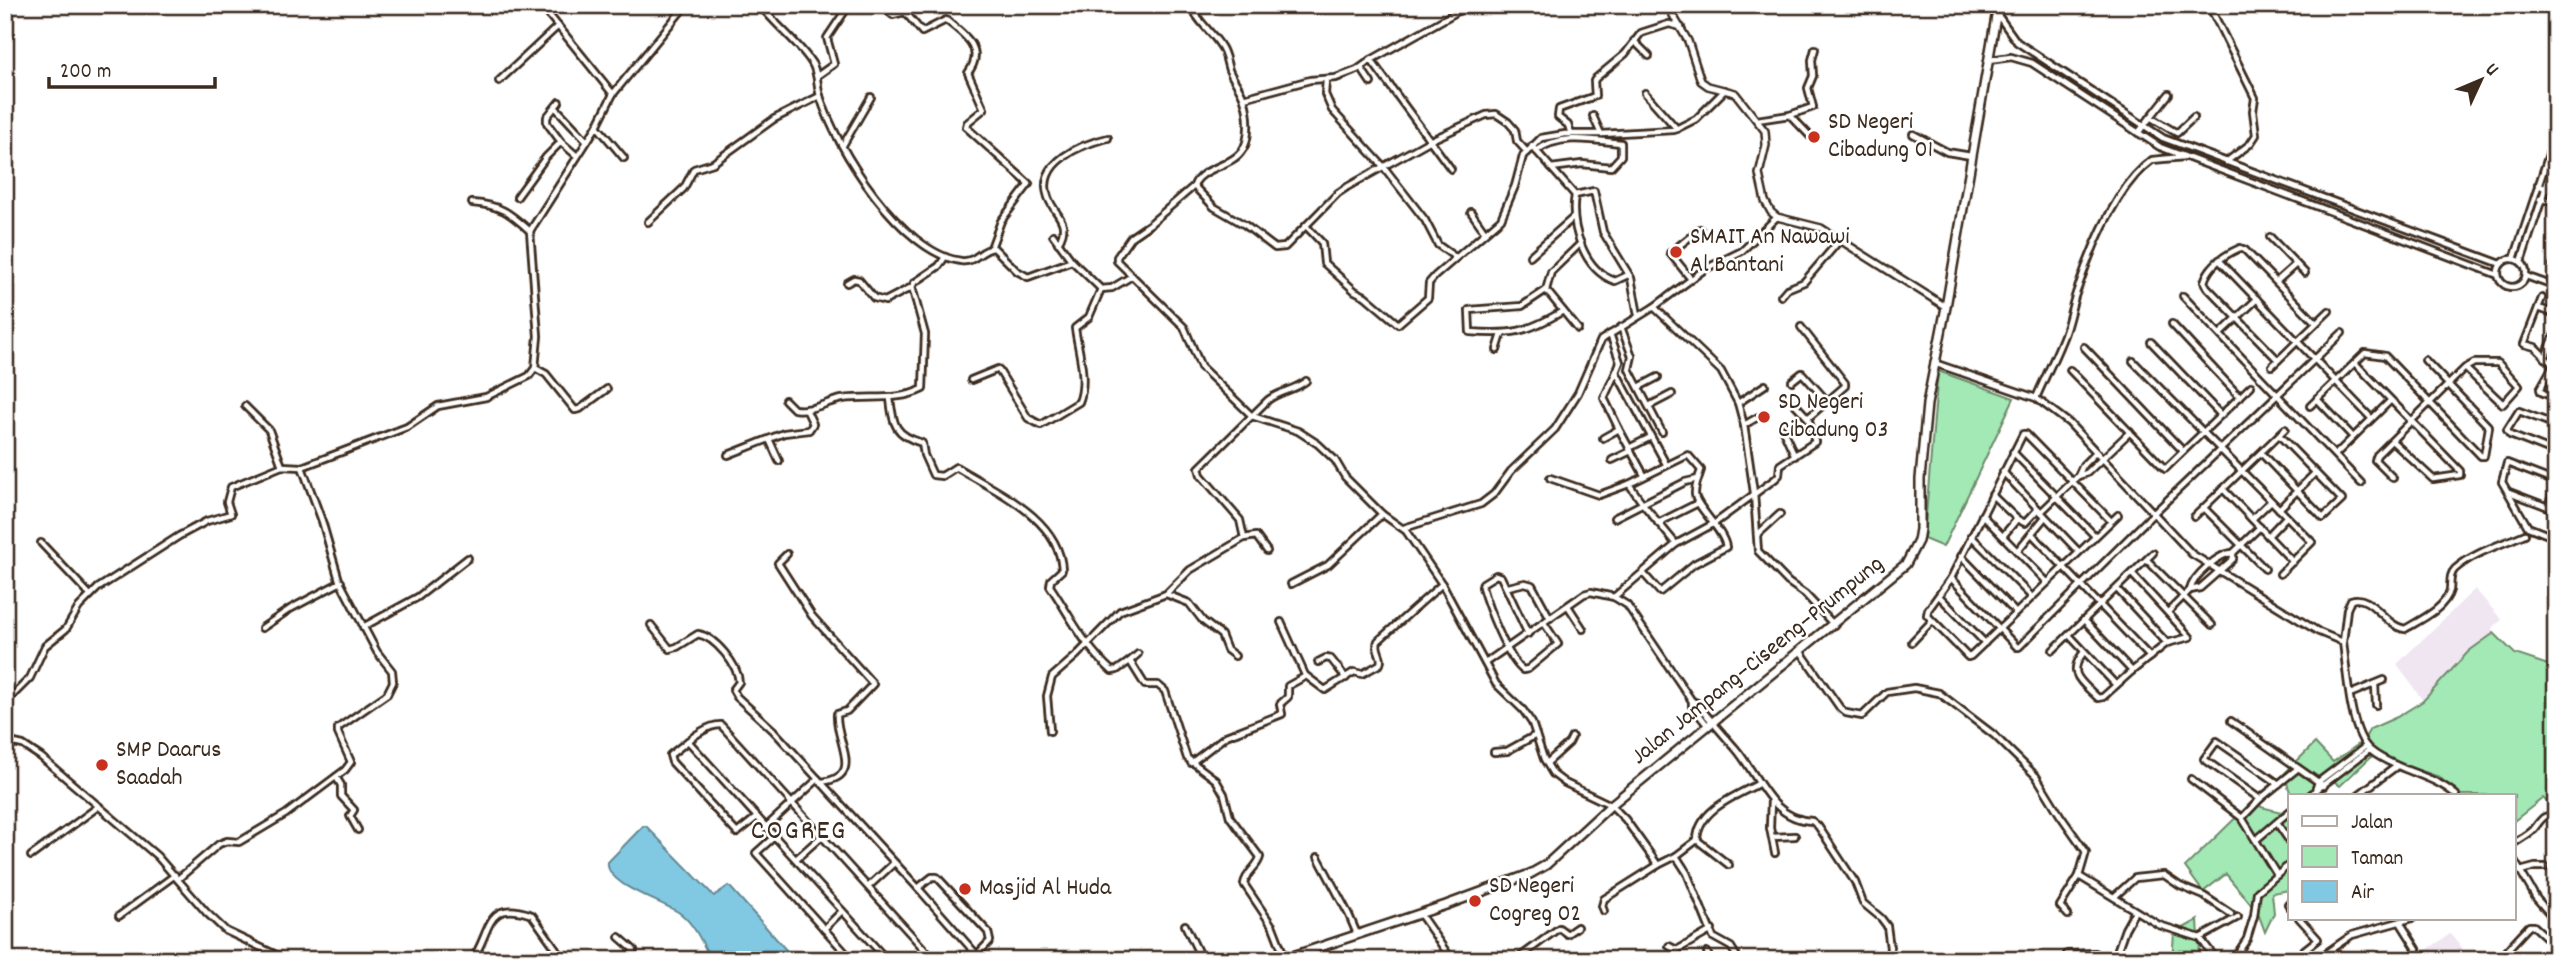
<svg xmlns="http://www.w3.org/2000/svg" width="2561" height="965" font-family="Dekko,sans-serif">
<rect width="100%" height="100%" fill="#fff"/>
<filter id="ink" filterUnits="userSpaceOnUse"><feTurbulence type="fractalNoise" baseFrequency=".0143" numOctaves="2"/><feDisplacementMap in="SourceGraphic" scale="14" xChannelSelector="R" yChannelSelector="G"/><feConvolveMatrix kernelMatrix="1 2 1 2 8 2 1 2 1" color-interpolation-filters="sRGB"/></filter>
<g filter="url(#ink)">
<g fill="#f0e6f2">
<polygon points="2475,589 2502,620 2493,627 2494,633 2469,651 2423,701 2397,664"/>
<polygon points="2450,934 2472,960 2431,960 2425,951"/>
</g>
<g fill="#a2e9b6" stroke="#6e8a6a" stroke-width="2">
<polygon points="1938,371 2014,398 1943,547 1924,539"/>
<polygon points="2494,633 2515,654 2551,666 2556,664 2556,811 2543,798 2514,821 2514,795 2456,795 2440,777 2391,761 2377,751 2340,786 2326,775 2315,780 2320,795 2291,795 2284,774 2315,743 2333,762 2363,741 2370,729 2397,717 2423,701 2469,651"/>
<polygon points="2257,797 2261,807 2281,812 2290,808 2290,890 2272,893 2274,913 2265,932 2258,913 2226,874 2203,892 2185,867"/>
<polygon points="2198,920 2200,953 2205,960 2172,960 2174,933"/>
</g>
<path fill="#81c9e2" stroke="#658994" stroke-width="2" d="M 643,826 L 646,826 L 714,896 L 728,886 L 731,888 L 795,960 L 711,960 C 703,944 695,925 681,914 C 665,902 604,885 608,862 Z"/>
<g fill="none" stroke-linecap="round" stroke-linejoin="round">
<g stroke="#3b2a1e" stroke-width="10">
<g id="minor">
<polyline points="541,5 613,94"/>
<path d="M 760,5 C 776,26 800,43 813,65 C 818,75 817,86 820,96 C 836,149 902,253 961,261 C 976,263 980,249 994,248 L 1017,271 L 1028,277 L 1072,261 L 1101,289 L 1112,288 L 1132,276"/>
<path d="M 886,5 L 888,11 L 893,15 L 905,12 L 922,32 L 946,20 C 965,35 986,49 968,73 L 984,109 L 967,123 L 966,127 L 1029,184 L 1001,221 L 991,248"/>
<path d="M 1191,5 C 1196,20 1211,31 1220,45 C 1226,53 1226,61 1229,70 C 1233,80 1241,89 1244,99 C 1249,113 1251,141 1241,152 C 1230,167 1199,168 1194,186 L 1214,207 L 1245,225 L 1275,248 L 1285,247 L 1338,193 L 1347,187 L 1431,140 L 1486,115 L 1496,114 L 1508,122 L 1515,130 L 1517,141 L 1527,152"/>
<polyline points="2209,5 2255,98 2253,111 2256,135 2250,144 2226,162"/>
<polyline points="1997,14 2017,42 2163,138 2501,264"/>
<polyline points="1634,41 1649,56"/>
<polyline points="1371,60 1451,169"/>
<polyline points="1989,60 2011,57 2032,63 2160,147 2498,275"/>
<polyline points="1361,68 1371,83"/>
<polyline points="817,76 834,64 827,38 849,5"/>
<polyline points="1326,80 1325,94 1332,110 1383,166 1425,220 1438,245 1455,257"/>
<polyline points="499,81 558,26"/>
<polyline points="1645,93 1677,129"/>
<polyline points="1244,98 1310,80 1336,78 1357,70 1371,60 1469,5"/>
<polyline points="559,102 547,117 547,123 561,142 577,156"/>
<polyline points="556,108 587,141"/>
<polyline points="1790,115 1813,107 1808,88 1813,76 1812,60 1815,49"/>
<polyline points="1593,116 1601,134"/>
<polyline points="2150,117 2177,133 2194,117"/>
<polyline points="1757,120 1790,115 1810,136"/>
<polyline points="597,126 624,158"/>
<polyline points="2138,133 2169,94"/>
<polyline points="1571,134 1568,125 1558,117 1559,109 1595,96 1594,81 1596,78 1625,54 1641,33 1669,24 1681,27"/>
<polyline points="1913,134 1947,152 1971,156"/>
<polyline points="843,145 871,97"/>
<polyline points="1532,146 1575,195 1594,191 1603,232 1631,278 1638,315"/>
<path d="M 1536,151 C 1560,133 1593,140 1621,143 L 1621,156 L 1611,167 L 1582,164 L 1551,168"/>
<polyline points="2538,185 2556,193"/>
<polyline points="1194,186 1150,224 1131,237 1117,257 1117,261 1184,327 1201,367 1252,416 1298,431 1318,444 1335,460 1345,477 1382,514 1406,531 1442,584 1496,684 1523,710 1532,723 1544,759 1553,774 1565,783 1611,805 1625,819 1658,865 1676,856 1687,873 1713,937 1731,947 1739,960"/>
<path d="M 1575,195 C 1570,225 1583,270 1615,281 L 1628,275"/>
<polyline points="517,197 546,157 561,142"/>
<polyline points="2540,199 2556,202"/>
<path d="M 472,203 C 500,205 509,212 530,231"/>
<polyline points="1471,212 1485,232"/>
<polyline points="1777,217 1742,251 1705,269 1654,307 1721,371 1738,403 1744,425 1754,493 1758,551 1788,582 1805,594 1834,625"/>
<polyline points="648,222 684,188 694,169 713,163 774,119 820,96"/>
<polyline points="1306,226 1322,243 1324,263 1355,291 1365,296 1398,324 1428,298 1429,283 1435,276 1501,219 1515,186 1523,156 1541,138 1565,134 1601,134 1674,130 1696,119 1725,90"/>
<polyline points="1053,235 1072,261"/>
<polyline points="2270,237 2305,273"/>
<path d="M 1058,243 C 1072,221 1054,215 1048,197 C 1036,162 1082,144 1108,138"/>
<polyline points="1530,256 1574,217"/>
<circle cx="2512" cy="273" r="14"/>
<polyline points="2514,259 2556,133"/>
<polyline points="2219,260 2371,418"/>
<polyline points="2521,262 2556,156"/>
<polyline points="2553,266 2556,258"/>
<polyline points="2526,276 2556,287"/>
<polyline points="1691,279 1670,253 1700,229"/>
<polyline points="2277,281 2296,264"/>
<polyline points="847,283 854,279 859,280 874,298 885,301 912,287"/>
<path d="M 1546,290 L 1522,306 L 1469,310 L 1470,332 C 1512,335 1526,333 1563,311"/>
<polyline points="1781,296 1787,289 1804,282 1839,241"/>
<polyline points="2183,296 2361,483"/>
<polyline points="2542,298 2524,344 2535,347 2556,368"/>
<polyline points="2538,308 2556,314"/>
<polyline points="2172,324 2240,397"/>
<polyline points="1621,327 1632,356 1629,369 1662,432"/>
<polyline points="1578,329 1546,290 1551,272 1581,243"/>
<polyline points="1610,334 1620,362 1616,372"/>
<polyline points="2220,334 2257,299"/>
<polyline points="2151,342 2221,415"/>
<polyline points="2084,347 2183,451"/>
<polyline points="1497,350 1502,334"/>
<polyline points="2545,358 2556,332"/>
<path d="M 2278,360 L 2207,287 L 2204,282 C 2209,265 2224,255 2240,248 L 2245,250 L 2316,323"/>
<polyline points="2133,361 2312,542 2280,574"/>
<path d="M 1934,363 L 2036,398 L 2069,423 L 2192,554 L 2319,632 L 2343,642 C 2347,669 2349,732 2370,750 C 2378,757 2389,762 2398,766 C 2418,775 2439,780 2456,795"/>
<polyline points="2355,363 2460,471 2460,475 2433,479 2392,441"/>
<polyline points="2272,366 2329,311"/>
<polyline points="2553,366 2540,389 2541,392 2556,398"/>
<polyline points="535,368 546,374 575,410 580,409 607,389"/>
<polyline points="2070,370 2165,469 2251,386"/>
<path d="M 971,380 L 998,369 L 1028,418 L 1041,425 L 1079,402 C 1088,380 1078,350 1075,328 L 1089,317 L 1101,289"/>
<polyline points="1792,381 1802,373 1827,401"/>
<polyline points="1639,387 1658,377"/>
<path d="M 890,398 C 893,425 895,435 922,443 L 924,455 L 933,475 L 942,476 L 956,467 C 995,491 1060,518 1062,570 L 1051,580 L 1050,586 C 1071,617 1083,645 1112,671 L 1117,670 L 1130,661"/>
<path d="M 2036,398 C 2045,377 2056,356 2064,335 C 2070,319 2072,303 2078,288 C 2092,247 2116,186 2152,160 L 2184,157"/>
<polyline points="2317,399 2353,437"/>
<path d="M 785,400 L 794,409 C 811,412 826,402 842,399 C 870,395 897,402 923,389 L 925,334 L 912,287 L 914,283 L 939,266 L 945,257"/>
<polyline points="1738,403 1765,385"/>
<polyline points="1795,404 1808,418"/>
<polyline points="245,406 269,430 282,466"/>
<polyline points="1649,406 1672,394"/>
<polyline points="2310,406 2365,353 2385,356 2481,456 2484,456 2489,427 2425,360"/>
<polyline points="1744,425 1758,417"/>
<polyline points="2556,425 2519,411 2507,430 2510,435 2556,453"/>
<polyline points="1782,428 1795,456"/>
<polyline points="1619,429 1604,398 1616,372 1666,464"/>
<polyline points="1603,438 1619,429 1644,475"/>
<polyline points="769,439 779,461"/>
<polyline points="1629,448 1651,437"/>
<polyline points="2013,452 2095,536"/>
<polyline points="2261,453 2323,518 2342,500 2279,435"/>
<polyline points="728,455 784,433 809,430 813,424 806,409"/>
<polyline points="2335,455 2390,401"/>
<polyline points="1612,460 1631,451"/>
<polyline points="2003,472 2078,551"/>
<polyline points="2078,476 2083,465 2096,452"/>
<polyline points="1550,478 1599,495 1629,484"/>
<polyline points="2393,478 2375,460 2377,455 2465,368 2474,363 2498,363 2519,386 2503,404 2465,368"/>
<polyline points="2556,482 2507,463 2502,482 2528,527 2556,538"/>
<polyline points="2223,489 2293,562"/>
<polyline points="2509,492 2556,510"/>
<polyline points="1992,495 2017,519"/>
<polyline points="2548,507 2556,484"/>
<polyline points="2204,508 2265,569"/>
<polyline points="2279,509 2315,473"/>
<polyline points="2041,512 2078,476 2087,473 2130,432"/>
<polyline points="1982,515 2047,582"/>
<polyline points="2194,517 2285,429"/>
<polyline points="1614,518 1685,482 1698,479"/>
<polyline points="2252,519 2271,501"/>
<polyline points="2110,520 2026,434 2023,434 1951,578 1928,610 1927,615 1968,657 1971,656 2118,515"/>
<polyline points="1658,523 1698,503"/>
<polyline points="1404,528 1481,504 1494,494 1511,471 1555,429 1578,393 1601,340 1654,307"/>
<polyline points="2032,534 2150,657"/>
<polyline points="1757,535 1780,514"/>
<polyline points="1971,536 2032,597"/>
<polyline points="2003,536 2017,519 2025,523 2038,509"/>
<polyline points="2268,536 2286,517"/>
<polyline points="1244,538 1256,536 1267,551"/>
<polyline points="41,543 90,595"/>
<polyline points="2018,550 2045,517"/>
<path d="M 787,554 L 778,563 L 812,616 L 873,684 L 847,711 L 837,714 C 835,742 866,777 821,782"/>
<polyline points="1961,556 2016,613"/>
<polyline points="2147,560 2212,625"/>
<path d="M 1643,573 L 1660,592 L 1694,564 L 1726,547 C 1723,528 1694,506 1695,493 C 1695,485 1699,477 1701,470 L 1688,455 L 1629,484 L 1643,504 L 1676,544"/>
<polyline points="1951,578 2017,647 2019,647 2155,512 2342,333"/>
<polyline points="1291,584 1328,565 1382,514"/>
<polyline points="1508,587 1525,583 1532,585 1550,618"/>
<polyline points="2117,589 2167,643 2190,637 2132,574"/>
<path d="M 2190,590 C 2193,576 2219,553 2233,553"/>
<polyline points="1166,594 1189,603 1203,621 1221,635 1227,650 1235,656"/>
<polyline points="1939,596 1985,643"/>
<polyline points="1614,597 1676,544 1715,523 1775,479 1779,475 1780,465 1815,442 1808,418 1845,386 1845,383 1801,327"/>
<polyline points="1568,606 1583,629"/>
<polyline points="2168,612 2190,590 2200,588 2233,559 2233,553 2260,527"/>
<polyline points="2084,620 2132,671 2167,643"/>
<path d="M 1281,622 L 1305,675 L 1325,690 L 1354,672 L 1362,674 L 1380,664 C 1384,657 1374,649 1378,641 L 1442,584"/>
<path d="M 651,625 L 670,649 L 677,647 L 698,634 C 715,637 738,665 739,682 L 733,690 L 737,697 L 773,730 L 918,888 L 932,877 L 937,877 L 988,932 L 990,941 L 972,960"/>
<polyline points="363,627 418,597 468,558"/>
<polyline points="262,628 290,609 341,582"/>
<path d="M 1528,634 L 1501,577 L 1496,575 L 1483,583 L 1482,587 C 1487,605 1508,660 1523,670 L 1528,669 L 1558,644 L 1544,623"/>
<polyline points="2069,635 2116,685"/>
<polyline points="1912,642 1932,621"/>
<path d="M 2343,642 L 2347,609 L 2351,600 C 2372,593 2384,626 2405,629 C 2420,620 2445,609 2450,590 C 2451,582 2449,575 2455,569 C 2474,552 2503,544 2525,534"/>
<polyline points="2053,650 2153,553"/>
<polyline points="1801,652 1840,708 1846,713 1862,716 1887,692 1914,688 1939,693 1994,735 2036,776 2060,815 2086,852 2079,876 2159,925 2200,938 2217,960"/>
<path d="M 2084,652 C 2066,674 2081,681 2098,698 L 2103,697 L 2132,671"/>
<path d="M 1138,654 L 1130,661 L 1145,685 L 1158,685 L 1165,691 L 1187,758 L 1216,780 L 1224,794 L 1230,817 L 1260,857 C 1258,867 1246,872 1244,884 L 1273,927 L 1285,958"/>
<polyline points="1318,662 1326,658 1331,659 1346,678"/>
<polyline points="1485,663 1584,594 1591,592 1614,597 1627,605 1692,701 1692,706 1708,726"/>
<polyline points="2375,684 2376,705"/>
<polyline points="2350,694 2384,680"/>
<path d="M 1692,701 L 1697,703 C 1709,719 1723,734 1736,749 C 1759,776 1771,820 1812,821 L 1818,826 L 1855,882 L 1863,903 L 1881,918 L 1887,926 L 1890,948 L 1888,960"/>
<polyline points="5,703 30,678 45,646 66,629 79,607 98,588 179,536 207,521 231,514 227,502 231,487 282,466 302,467 407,427 438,406 486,397 529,376 535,368 538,336 530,231 597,126 613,94 686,5"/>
<polyline points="2231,721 2324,786"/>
<path d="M 1050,731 L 1047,696 L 1052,677 L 1076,656 L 1120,611 L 1166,594 L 1190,570 L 1244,538 L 1240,520 L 1201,475 L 1199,468 L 1268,400 C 1280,391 1295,390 1306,381"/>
<polyline points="5,741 23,745 41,757 157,856 206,912 226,931 287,960"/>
<polyline points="688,741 887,960"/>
<polyline points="1494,752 1507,751 1536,735"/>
<polyline points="1191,763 1226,736 1282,714 1280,704 1288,697 1288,686 1306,676"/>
<polyline points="1547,763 1569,743 1572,737"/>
<polyline points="336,777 341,785 341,796 354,810 350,816 358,830"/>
<polyline points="2191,779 2242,818 2260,799 2297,769"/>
<polyline points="2315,791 2318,782 2366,746"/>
<polyline points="2310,795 2369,750"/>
<polyline points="2358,795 2397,766"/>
<polyline points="2260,799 2204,759 2217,741 2279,784"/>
<polyline points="1771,800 1770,828 1775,853"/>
<path d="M 757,817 L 737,833 L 672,762 L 670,755 C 684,745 705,724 721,725 L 934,960"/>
<polyline points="2242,818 2277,875"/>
<polyline points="2277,823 2290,842"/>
<polyline points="766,827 818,779"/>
<polyline points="775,836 756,853 852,960"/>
<polyline points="1772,837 1795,836"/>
<path d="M 1697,840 C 1698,810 1735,796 1758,784"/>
<polyline points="2256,840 2290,811"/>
<path d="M 2514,843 C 2520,839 2528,835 2533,830 C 2541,821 2542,813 2556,817"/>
<polyline points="31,856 99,806"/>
<polyline points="1676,856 1697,840 1729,865"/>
<polyline points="1318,857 1349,915 1357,934"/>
<polyline points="796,859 822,836"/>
<polyline points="2514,860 2536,898 2556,921"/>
<polyline points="2520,871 2535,867 2546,867"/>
<polyline points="178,879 219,844 227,841 239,842 286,814 345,770 351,762 338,733 338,728 387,694 393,682 392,671 377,652 339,580 322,521 302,467"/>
<polyline points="869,886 894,863"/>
<polyline points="918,888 977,955"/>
<polyline points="2114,897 2135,878 2164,875 2180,886 2204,896 2231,914"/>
<polyline points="2290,902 2288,904 2290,907"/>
<polyline points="1604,911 1602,906 1604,899 1658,865"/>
<polyline points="1420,914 1452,960"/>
<polyline points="2068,915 2060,906 2079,876"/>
<polyline points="119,916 175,875"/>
<polyline points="2299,918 2318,939 2304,950 2304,953 2312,960"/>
<polyline points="2400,922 2417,949 2408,960"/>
<polyline points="1185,925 1202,960"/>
<polyline points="824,929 842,911"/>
<polyline points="619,937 634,950 628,960"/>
<polyline points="2200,938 2238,917"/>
<polyline points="1669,946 1677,950 1712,930"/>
<polyline points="1707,952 1710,960"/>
<polyline points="2067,954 2095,953 2103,960"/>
<polyline points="2257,956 2262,960"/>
<polyline points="2205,959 2205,960"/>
<polyline points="268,960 272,953"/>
<path d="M 472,960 C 492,932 484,898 532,915 L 564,960"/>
<polyline points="1516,960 1559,928 1567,934 1577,927"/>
<polyline points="2114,960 2125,929 2135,911"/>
<polyline points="2233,960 2247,939 2254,916 2257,892 2290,864"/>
<polyline points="2316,960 2352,935 2413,918"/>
<polyline points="2501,960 2506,951 2529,926 2534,926 2556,946"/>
</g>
</g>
<g stroke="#3b2a1e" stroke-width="10">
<polyline id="tertiary" points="1667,5 1688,41 1701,81 1708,86 1735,93 1765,131 1766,145 1759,174 1765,201 1771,212 1777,217 1821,228 1946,307"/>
</g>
<g stroke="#3b2a1e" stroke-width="12">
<polyline id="primary" points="1281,960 1446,905 1530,874 1546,865 1611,805 1906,564 1918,541 1920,529 1920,479 1927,404 1946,307 1998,5"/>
</g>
<use href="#minor" stroke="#fff" stroke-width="4.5"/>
<use href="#tertiary" stroke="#fff" stroke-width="5"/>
<use href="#primary" stroke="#fff" stroke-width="7"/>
</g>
</g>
<g fill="#c8321e" stroke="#fff" stroke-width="2.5">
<circle cx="1814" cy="137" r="7"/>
<circle cx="1676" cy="252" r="7"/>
<circle cx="1764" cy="417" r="7"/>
<circle cx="102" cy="765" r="7"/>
<circle cx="965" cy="889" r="7"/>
<circle cx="1475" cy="901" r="7"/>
</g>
<g text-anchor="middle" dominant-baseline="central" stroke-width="5" stroke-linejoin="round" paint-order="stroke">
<g font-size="24" fill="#3b2a1e" stroke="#fff" text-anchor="start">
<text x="1828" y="123">SD Negeri<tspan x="1828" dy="28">Cibadung 01</tspan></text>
<text x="1690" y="238">SMAIT An Nawawi<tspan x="1690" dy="28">Al Bantani</tspan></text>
<text x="1778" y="403">SD Negeri<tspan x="1778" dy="28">Cibadung 03</tspan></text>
<text x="116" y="751">SMP Daarus<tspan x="116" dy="28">Saadah</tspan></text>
<text x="1489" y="887">SD Negeri<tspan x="1489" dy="28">Cogreg 02</tspan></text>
<text x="979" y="889">Masjid Al Huda</text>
</g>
<g font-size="24" fill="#3b2a1e" stroke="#fff">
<text transform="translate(1758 661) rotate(-39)">Jalan Jampang–Ciseeng–Prumpung</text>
</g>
<g font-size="28" letter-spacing="2" fill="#3b2a1e" stroke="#fff">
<text x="799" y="833">COGREG</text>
</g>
</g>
<rect width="2561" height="965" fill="none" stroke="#fff" stroke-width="28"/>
<rect x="14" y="14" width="2533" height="937" fill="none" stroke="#3b2a1e" stroke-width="2.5" filter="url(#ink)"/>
<rect x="2288" y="794" width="228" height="126" fill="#ffffff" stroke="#b1aaa5" stroke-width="2"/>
<rect x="2302" y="816" width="35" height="10" fill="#ffffff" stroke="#b1aaa5" stroke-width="2"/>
<text x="2351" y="828" font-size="21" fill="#3b2a1e">Jalan</text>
<rect x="2302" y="846" width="35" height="21" fill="#a2e9b6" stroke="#b1aaa5" stroke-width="2"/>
<text x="2351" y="864" font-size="21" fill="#3b2a1e">Taman</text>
<rect x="2302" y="881" width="35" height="21" fill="#81c9e2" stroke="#b1aaa5" stroke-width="2"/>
<text x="2351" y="898" font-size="21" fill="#3b2a1e">Air</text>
<g transform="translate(2481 80) rotate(46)" stroke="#ffffff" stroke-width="5" paint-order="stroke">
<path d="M0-5L12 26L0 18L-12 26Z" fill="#3b2a1e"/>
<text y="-10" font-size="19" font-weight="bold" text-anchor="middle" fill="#3b2a1e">U</text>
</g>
<path d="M49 77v10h166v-10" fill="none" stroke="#3b2a1e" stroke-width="3.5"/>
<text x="60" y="77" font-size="21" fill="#3b2a1e" stroke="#ffffff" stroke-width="5" paint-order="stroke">200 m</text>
</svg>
